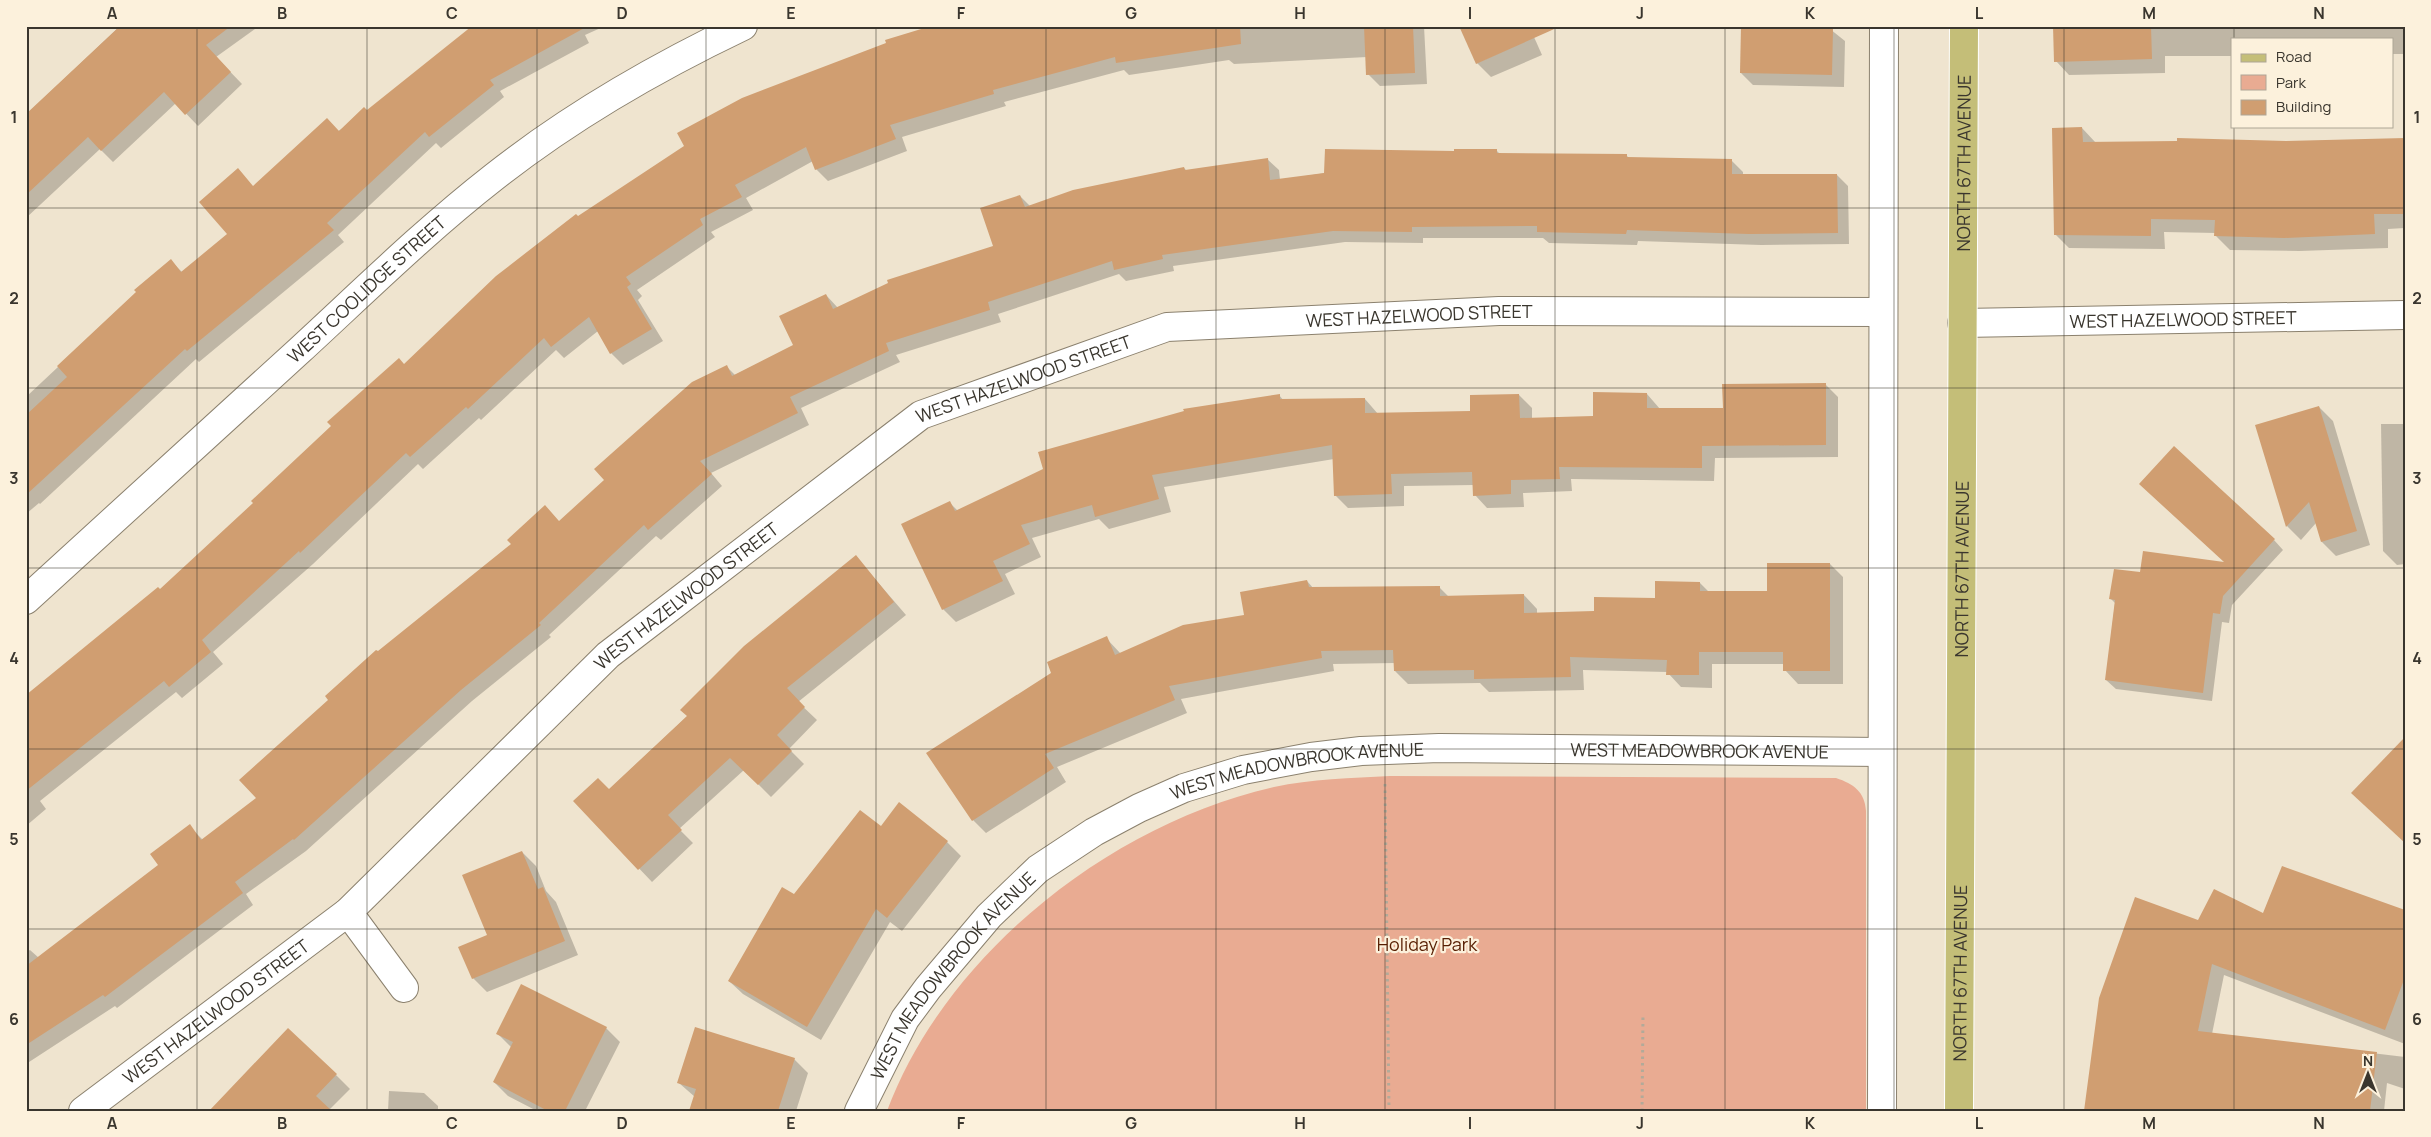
<svg xmlns="http://www.w3.org/2000/svg" width="2431" height="1137" font-family="Manrope,sans-serif">
<rect width="100%" height="100%" fill="#efe4cf"/>
<path fill="#e9ab92" d="M 1390,776 L 1836,778 C 1854,784 1865,792 1866,811 L 1866,1111 L 887,1111 C 946,953 1111,824 1274,787 C 1311,779 1352,778 1390,776 Z"/>
<g fill="#0003">
<polygon points="120,26 259,26 216,57 242,84 198,126 176,103 113,162 100,149 26,218 26,115"/>
<polygon points="469,26 605,26 585,35 589,43 500,91 504,97 441,148 436,143 338,235 344,242 199,362 196,359 40,504 39,503 26,514 26,397 171,261 183,273 228,234 254,187 367,112 471,29"/>
<polygon points="937,26 1424,26 1427,84 1380,86 1368,74 1367,57 1234,64 1229,60 1129,75 1124,70 1004,102 1006,106 902,137 907,151 828,181 816,169 813,161 746,198 753,210 711,232 715,237 637,290 642,296 638,300 663,341 623,365 611,353 598,331 564,358 556,350 481,420 479,418 423,469 418,464 313,564 213,652 223,664 182,698 176,692 40,801 46,809 26,826 26,697 160,591 404,366 578,218"/>
<polygon points="1742,26 1830,26 1830,29 1845,41 1844,87 1753,85 1741,73"/>
<polygon points="2054,26 2405,26 2405,54 2392,54 2392,39 2232,39 2232,56 2165,56 2165,73 2069,75 2056,61"/>
<polygon points="1534,37 1542,55 1491,77 1477,63"/>
<polygon points="2082,128 2096,143 2405,140 2405,228 2388,229 2388,248 2299,251 2230,250 2216,236 2216,233 2164,232 2165,249 2069,248 2055,234"/>
<polygon points="1496,150 1501,155 1627,156 1630,159 1731,160 1743,172 1743,176 1837,175 1848,186 1849,244 1761,245 1638,241 1637,245 1549,243 1543,238 1423,238 1423,243 1345,242 1173,266 1174,271 1126,281 1119,274 998,314 1001,322 896,355 900,362 801,408 809,425 711,473 722,486 661,540 656,536 549,635 551,637 472,701 306,851 246,894 253,905 117,1008 115,1006 26,1064 26,952 30,950 39,958 160,865 189,826 203,840 258,798 330,700 378,653 560,522 727,367 735,375 794,346 826,295 838,308 995,247 1020,196 1030,206 1184,168 1187,171 1267,159 1279,170 1280,180 1455,153"/>
<polygon points="1825,384 1838,397 1838,457 1715,458 1714,481 1571,479 1572,491 1523,493 1524,507 1487,508 1475,495 1474,485 1404,486 1404,506 1348,508 1335,495 1334,459 1164,487 1171,512 1109,529 1099,519 1032,538 1041,557 1005,574 1015,594 956,622 943,609 950,503 958,511 1279,395 1284,401 1365,399 1378,414 1472,412 1519,395 1532,408 1532,419 1594,417 1647,394 1660,409 1724,410"/>
<polygon points="2319,407 2333,421 2370,545 2336,556 2322,542 2316,523 2301,540 2287,526 2257,426"/>
<polygon points="2381,424 2405,424 2405,564 2397,565 2383,551"/>
<polygon points="2274,540 2283,550 2232,605 2229,623 2222,622 2212,701 2116,689 2106,680 2115,603 2111,599 2141,573 2227,564"/>
<polygon points="856,557 906,615 798,702 817,720 789,749 804,764 771,797 744,770 679,829 693,843 652,882 575,801 609,790"/>
<polygon points="1830,564 1843,577 1843,684 1798,684 1785,670 1785,664 1712,664 1712,688 1681,687 1667,672 1583,670 1584,690 1489,692 1480,683 1408,684 1395,671 1395,663 1333,664 1334,671 1181,699 1187,713 1057,767 1066,782 986,833 973,820 1106,638 1121,654 1246,616 1307,581 1314,589 1440,588 1449,597 1524,595 1537,609 1537,614 1595,613 1656,599 1700,583 1709,592 1768,592"/>
<polygon points="881,828 947,842 961,856 902,931 890,922 821,1040 743,994 729,981"/>
<polygon points="522,852 536,866 546,891 556,902 578,955 487,992 473,978"/>
<polygon points="2405,911 2405,1044 2224,975 2212,1034 2405,1057 2405,1089 2387,1083 2384,1111 2085,1111 2199,921 2264,914"/>
<polygon points="522,986 606,1028 620,1042 585,1111 537,1111 508,1096 494,1082 512,1048 498,1034"/>
<polygon points="794,1059 808,1073 796,1111 690,1111 695,1097 679,1083"/>
<polygon points="336,1075 350,1089 329,1110 225,1111"/>
<polygon points="389,1091 424,1093 438,1106 438,1111 388,1111"/>
</g>
<g fill="#d09e71">
<polygon points="120,26 231,26 206,45 231,72 185,115 164,92 101,151 88,137 26,195 26,114"/>
<polygon points="472,26 588,26 490,80 494,85 429,137 425,132 327,223 334,230 187,351 185,349 26,495 26,415 67,377 57,366 136,292 134,290 171,259 181,272 227,234 199,202 238,168 253,186 327,118 339,131 364,107 367,110"/>
<polygon points="931,26 1240,26 1241,44 1116,63 1115,57 993,90 994,94 890,125 896,139 815,170 806,147 735,185 742,197 700,219 703,225 626,277 631,284 627,287 652,329 610,354 589,317 551,347 544,338 468,409 466,407 410,457 406,453 300,553 299,551 202,640 211,652 169,687 164,681 26,791 26,695 158,587 160,589 253,503 251,501 331,426 327,422 399,358 404,364 496,276 576,214 578,216 684,146 677,133 742,98 886,43 885,40"/>
<polygon points="1364,26 1413,26 1415,73 1366,75"/>
<polygon points="1459,26 1561,26 1476,64"/>
<polygon points="1741,26 1833,28 1832,75 1740,73"/>
<polygon points="2053,26 2151,26 2152,59 2054,62"/>
<polygon points="2082,127 2083,142 2177,141 2177,138 2286,141 2405,138 2405,214 2374,214 2375,234 2284,238 2214,236 2215,220 2151,219 2151,236 2054,235 2052,128"/>
<polygon points="1325,149 1454,151 1454,149 1497,149 1497,153 1627,154 1627,157 1732,159 1732,174 1837,174 1838,233 1749,234 1627,230 1626,234 1537,232 1537,226 1412,227 1412,232 1333,231 1162,255 1163,259 1114,270 1112,261 988,302 990,310 886,343 889,351 790,397 798,413 700,461 712,474 648,530 644,525 539,623 541,625 461,690 294,840 293,839 235,882 243,893 105,997 103,995 26,1045 26,966 158,865 150,854 190,824 201,840 256,798 239,780 328,700 325,696 376,650 378,651 511,544 507,540 545,505 559,521 604,480 594,469 692,382 727,365 732,376 793,345 779,316 826,294 833,309 888,283 887,280 993,246 980,208 1020,195 1025,207 1073,190 1184,167 1185,170 1268,158 1270,180 1324,173"/>
<polygon points="1826,383 1826,445 1702,446 1702,468 1559,467 1560,479 1511,480 1511,494 1473,496 1472,472 1391,474 1392,494 1334,496 1332,445 1152,475 1159,499 1095,517 1092,505 1021,525 1030,544 993,561 1003,581 942,610 901,524 950,501 955,511 1043,469 1038,452 1184,411 1183,409 1280,394 1280,399 1365,398 1365,413 1470,411 1470,395 1519,394 1520,418 1593,416 1593,392 1647,393 1647,408 1723,408 1722,384"/>
<polygon points="2319,406 2357,531 2321,542 2309,502 2286,527 2255,425"/>
<polygon points="2174,446 2275,539 2223,596 2220,614 2213,613 2203,693 2105,680 2115,600 2109,599 2114,569 2140,572 2143,551 2224,562 2139,484"/>
<polygon points="856,555 894,602 787,688 805,707 777,735 792,751 758,785 730,758 668,815 682,830 638,870 573,801 598,778 609,789 687,716 680,710 744,646"/>
<polygon points="1767,563 1830,563 1830,671 1783,671 1783,652 1699,652 1699,675 1666,675 1667,660 1570,657 1571,677 1474,679 1474,670 1394,671 1393,650 1321,651 1322,658 1169,686 1175,700 1045,754 1054,768 972,821 926,753 1051,673 1047,662 1107,636 1115,655 1183,625 1244,615 1240,592 1307,580 1309,587 1440,586 1440,596 1524,594 1524,613 1594,611 1594,597 1655,598 1655,581 1700,582 1700,591 1767,591"/>
<polygon points="2405,737 2405,843 2351,793"/>
<polygon points="899,802 948,841 887,918 876,909 807,1027 728,981 782,887 794,894 860,810 881,826"/>
<polygon points="522,851 538,889 543,887 565,941 472,979 458,947 487,935 462,875"/>
<polygon points="2282,866 2405,910 2405,977 2385,1030 2212,964 2198,1031 2377,1052 2370,1111 2084,1111 2099,998 2135,897 2198,920 2214,889 2263,913"/>
<polygon points="521,984 607,1027 565,1111 548,1111 493,1082 513,1042 496,1034"/>
<polygon points="695,1027 795,1058 778,1111 689,1111 696,1089 677,1083"/>
<polygon points="288,1028 337,1074 316,1096 332,1111 209,1111"/>
</g>
<g fill="none" stroke-linecap="round" stroke-linejoin="round">
<g stroke="#8b816e" stroke-width="30">
<g id="minor">
<path id="s1" d="M 1962,323 L 2405,315"/>
<path id="s2" d="M 26,600 C 118,517 209,433 300,350 C 363,292 426,230 494,177 C 570,117 655,68 743,26"/>
<polyline points="348,912 404,988"/>
<path id="s3" d="M 83,1111 L 348,912 L 608,655 L 921,415 L 1167,327 L 1499,311 L 1883,312"/>
<path id="s4" d="M 859,1111 L 905,1019 L 928,988 L 989,916 L 1038,869 L 1094,832 L 1139,808 L 1184,788 L 1243,770 L 1311,757 L 1361,751 L 1439,748 L 1882,752"/>
<polyline points="1882,1111 1884,26"/>
</g>
</g>
<g stroke="#fff" stroke-width="30">
<g id="major">
<path id="s5" d="M 1959,1111 L 1964,26"/>
</g>
</g>
<g stroke="#b2aa99" stroke-width="3" stroke-dasharray="2.5 4" stroke-linecap="butt">
<polyline points="1385,784 1389,1111"/>
<polyline points="1642,1111 1643,1014"/>
</g>
<use href="#minor" stroke="#fff" stroke-width="28"/>
<use href="#major" stroke="#c4be78" stroke-width="28"/>
</g>
<path fill="none" stroke="#3a362e" stroke-width="1" stroke-opacity="0.55" d="M 197,26 L 197,1111M 367,26 L 367,1111M 537,26 L 537,1111M 706,26 L 706,1111M 876,26 L 876,1111M 1046,26 L 1046,1111M 1216,26 L 1216,1111M 1385,26 L 1385,1111M 1555,26 L 1555,1111M 1725,26 L 1725,1111M 1894,26 L 1894,1111M 2064,26 L 2064,1111M 2234,26 L 2234,39M 2234,126 L 2234,1111M 26,208 L 2405,208M 26,388 L 2405,388M 26,568 L 2405,568M 26,749 L 2405,749M 26,929 L 2405,929"/>
<g text-anchor="middle" dominant-baseline="central" stroke-width="4.5" stroke-linejoin="round" paint-order="stroke">
<g font-size="18" fill="#3a362e" stroke="#fcf1dc">
<text stroke="none"><textPath href="#s5" startOffset="948">NORTH 67TH AVENUE</textPath></text>
<text stroke="none"><textPath href="#s2" startOffset="461">WEST COOLIDGE STREET</textPath></text>
<text stroke="none"><textPath href="#s3" startOffset="1605">WEST HAZELWOOD STREET</textPath></text>
<text stroke="none"><textPath href="#s1" startOffset="221">WEST HAZELWOOD STREET</textPath></text>
<text stroke="none"><textPath href="#s3" startOffset="1200">WEST HAZELWOOD STREET</textPath></text>
<text stroke="none"><textPath href="#s5" startOffset="542">NORTH 67TH AVENUE</textPath></text>
<text stroke="none"><textPath href="#s3" startOffset="795">WEST HAZELWOOD STREET</textPath></text>
<text stroke="none"><textPath href="#s4" startOffset="991">WEST MEADOWBROOK AVENUE</textPath></text>
<text stroke="none"><textPath href="#s4" startOffset="586">WEST MEADOWBROOK AVENUE</textPath></text>
<text stroke="none"><textPath href="#s5" startOffset="138">NORTH 67TH AVENUE</textPath></text>
<text stroke="none"><textPath href="#s4" startOffset="166">WEST MEADOWBROOK AVENUE</textPath></text>
<text stroke="none"><textPath href="#s3" startOffset="166">WEST HAZELWOOD STREET</textPath></text>
</g>
<g font-size="18" fill="#571e02" stroke="#fcf1dc">
<text x="1427" y="944">Holiday Park</text>
</g>
</g>
<rect width="2431" height="1137" fill="none" stroke="#fcf1dc" stroke-width="55"/>
<rect x="2231" y="38" width="162" height="90" fill="#fcf1dc" stroke="#aea696"/>
<rect x="2241" y="54" width="25" height="8" fill="#c4be78" stroke="#aea696"/>
<text x="2276" y="62" font-size="15" fill="#3a362e">Road</text>
<rect x="2241" y="75" width="25" height="15" fill="#e9ab92" stroke="#aea696"/>
<text x="2276" y="88" font-size="15" fill="#3a362e">Park</text>
<rect x="2241" y="100" width="25" height="15" fill="#d09e71" stroke="#aea696"/>
<text x="2276" y="112" font-size="15" fill="#3a362e">Building</text>
<g transform="translate(2368 1074)" stroke="#fcf1dc" stroke-width="4" paint-order="stroke">
<path d="M0-4L9 19L0 12L-9 19Z" fill="#3a362e"/>
<text y="-8" font-size="14" font-weight="bold" text-anchor="middle" fill="#3a362e">N</text>
</g>
<rect x="28" y="28" width="2376" height="1082" fill="none" stroke="#3a362e" stroke-width="2"/>
<g font-size="16" text-anchor="middle" font-weight="bold" fill="#3a362e">
<text x="112" y="19">A</text>
<text x="282" y="19">B</text>
<text x="452" y="19">C</text>
<text x="622" y="19">D</text>
<text x="791" y="19">E</text>
<text x="961" y="19">F</text>
<text x="1131" y="19">G</text>
<text x="1300" y="19">H</text>
<text x="1470" y="19">I</text>
<text x="1640" y="19">J</text>
<text x="1810" y="19">K</text>
<text x="1979" y="19">L</text>
<text x="2149" y="19">M</text>
<text x="2319" y="19">N</text>
<text x="14" y="123">1</text>
<text x="2417" y="123">1</text>
<text x="14" y="304">2</text>
<text x="2417" y="304">2</text>
<text x="14" y="484">3</text>
<text x="2417" y="484">3</text>
<text x="14" y="664">4</text>
<text x="2417" y="664">4</text>
<text x="14" y="845">5</text>
<text x="2417" y="845">5</text>
<text x="14" y="1025">6</text>
<text x="2417" y="1025">6</text>
<text x="112" y="1129">A</text>
<text x="282" y="1129">B</text>
<text x="452" y="1129">C</text>
<text x="622" y="1129">D</text>
<text x="791" y="1129">E</text>
<text x="961" y="1129">F</text>
<text x="1131" y="1129">G</text>
<text x="1300" y="1129">H</text>
<text x="1470" y="1129">I</text>
<text x="1640" y="1129">J</text>
<text x="1810" y="1129">K</text>
<text x="1979" y="1129">L</text>
<text x="2149" y="1129">M</text>
<text x="2319" y="1129">N</text>
</g>
</svg>
